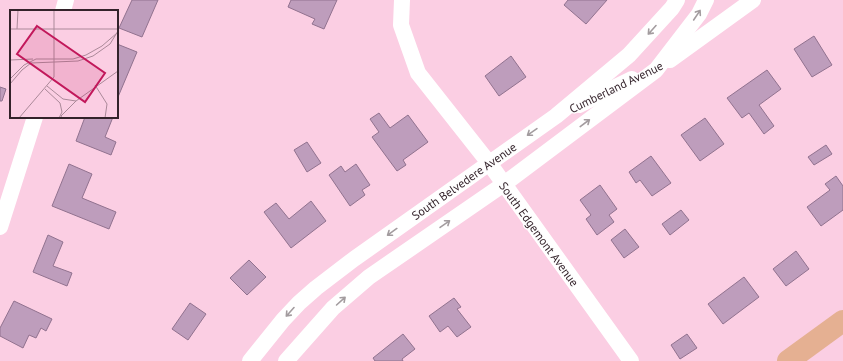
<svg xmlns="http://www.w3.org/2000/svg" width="843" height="361" font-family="'PT Sans',sans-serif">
<rect width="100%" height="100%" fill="#fbcee3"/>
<g fill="#be9dbc" stroke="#91728f">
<polygon points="132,0 158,0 142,37 119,28"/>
<polygon points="291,0 337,0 324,29 312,24 315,19 288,7"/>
<polygon points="568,0 607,0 586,24 564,5"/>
<polygon points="814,36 832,65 812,77 794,49"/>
<polygon points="117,44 137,52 118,97 117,97"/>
<polygon points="511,56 526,77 499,96 485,76"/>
<polygon points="767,70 781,89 759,105 774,126 764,134 749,113 742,118 727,98"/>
<polygon points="0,87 6,89 2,101 0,101"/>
<polygon points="379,113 390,128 408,115 428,142 403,160 406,165 397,171 372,137 379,132 370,119"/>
<polygon points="85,117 113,117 105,137 116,142 111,155 76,141"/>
<polygon points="705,118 724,144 700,161 681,135"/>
<polygon points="307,142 321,163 307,172 294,150"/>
<polygon points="826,145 832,154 814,165 808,157"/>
<polygon points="651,156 671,183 652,196 640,180 636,183 629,172"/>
<polygon points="69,164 92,174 82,198 116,212 109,229 52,206"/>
<polygon points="356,164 370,185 362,190 365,195 350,206 329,175 341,166 345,172"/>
<polygon points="836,176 843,186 843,210 821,226 807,207 830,190 825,184"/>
<polygon points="600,185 617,209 609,215 614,222 597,235 586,219 591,215 580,200"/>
<polygon points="311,201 326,221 291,248 264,212 276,203 289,219"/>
<polygon points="681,210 689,220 670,235 662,224"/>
<polygon points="625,229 639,247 624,258 611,240"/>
<polygon points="48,235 63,242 53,266 72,273 67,286 33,272"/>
<polygon points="796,251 809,269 786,286 773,269"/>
<polygon points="249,260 266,277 247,295 230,278"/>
<polygon points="744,277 759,297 723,324 708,304"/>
<polygon points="454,298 461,307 457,309 471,327 457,337 448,326 440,332 429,316"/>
<polygon points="14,301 52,319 46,331 41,328 36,338 29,335 23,348 0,336 0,328"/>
<polygon points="190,303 206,314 188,340 172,329"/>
<polygon points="403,334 415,349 402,359 403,361 375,361 373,358"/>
<polygon points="687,334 697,348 680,359 671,345"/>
</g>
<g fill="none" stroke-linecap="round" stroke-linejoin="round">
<g stroke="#fff" stroke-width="16">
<polyline points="402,0 401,25 418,73 489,163 631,361"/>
<polyline points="63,11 66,0"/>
<polyline points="670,60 753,0"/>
<polyline points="579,105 632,79"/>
<polyline points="0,227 35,117"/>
<polyline points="250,361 283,320 299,303 316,288 354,259 556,116 629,55 672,8 677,0"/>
<polyline points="286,361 333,308 369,277 504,184 656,70 699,14 706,0"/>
</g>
<polyline stroke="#e5b092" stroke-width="22" points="788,361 843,321"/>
</g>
<defs><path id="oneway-shaft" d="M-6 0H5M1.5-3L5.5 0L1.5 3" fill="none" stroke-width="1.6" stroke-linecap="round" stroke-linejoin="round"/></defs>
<g stroke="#a39c9f">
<use href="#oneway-shaft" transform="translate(697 15) rotate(-56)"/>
<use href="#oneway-shaft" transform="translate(652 30) rotate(132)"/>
<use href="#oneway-shaft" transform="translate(585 123) rotate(-37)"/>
<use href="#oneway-shaft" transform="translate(532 132) rotate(145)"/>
<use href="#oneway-shaft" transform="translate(445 224) rotate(-35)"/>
<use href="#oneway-shaft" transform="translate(392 232) rotate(144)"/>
<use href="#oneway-shaft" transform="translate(341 301) rotate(-42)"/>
<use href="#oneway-shaft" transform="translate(290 312) rotate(132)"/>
</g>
<g text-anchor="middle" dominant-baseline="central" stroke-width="3" stroke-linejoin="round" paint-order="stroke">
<g font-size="12" fill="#33222a" stroke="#fefefe">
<text transform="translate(616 87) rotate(-26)">Cumberland Avenue</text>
<text transform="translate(464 181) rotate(-35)">South Belvedere Avenue</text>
<text transform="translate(539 234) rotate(54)">South Edgemont Avenue</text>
</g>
</g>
<g transform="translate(10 10)">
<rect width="108" height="108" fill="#fbcee3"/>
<path fill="none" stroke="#ab8999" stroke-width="1" d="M 0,19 L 108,19M 7,19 L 8,0M 0,50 L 23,49M 0,69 L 14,55 L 26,49 L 63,49 L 76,45 L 92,36 L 107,23M 0,74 L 12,60 L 21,53 L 68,51 L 83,46 L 100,34 L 108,21M 85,75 L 97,94 L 95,108M 37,76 L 53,89 L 66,91 L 108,61M 35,79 L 50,93 L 52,102 L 49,108M 9,108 L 44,67 L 44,0M 52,108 L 51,106 L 66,91"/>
<path fill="#c2185b" fill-opacity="0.15" stroke="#c2185b" stroke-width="2" d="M 27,16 L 95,63 L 75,92 L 7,44 Z"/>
<rect width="108" height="108" fill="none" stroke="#33222a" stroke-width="2"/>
</g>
</svg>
